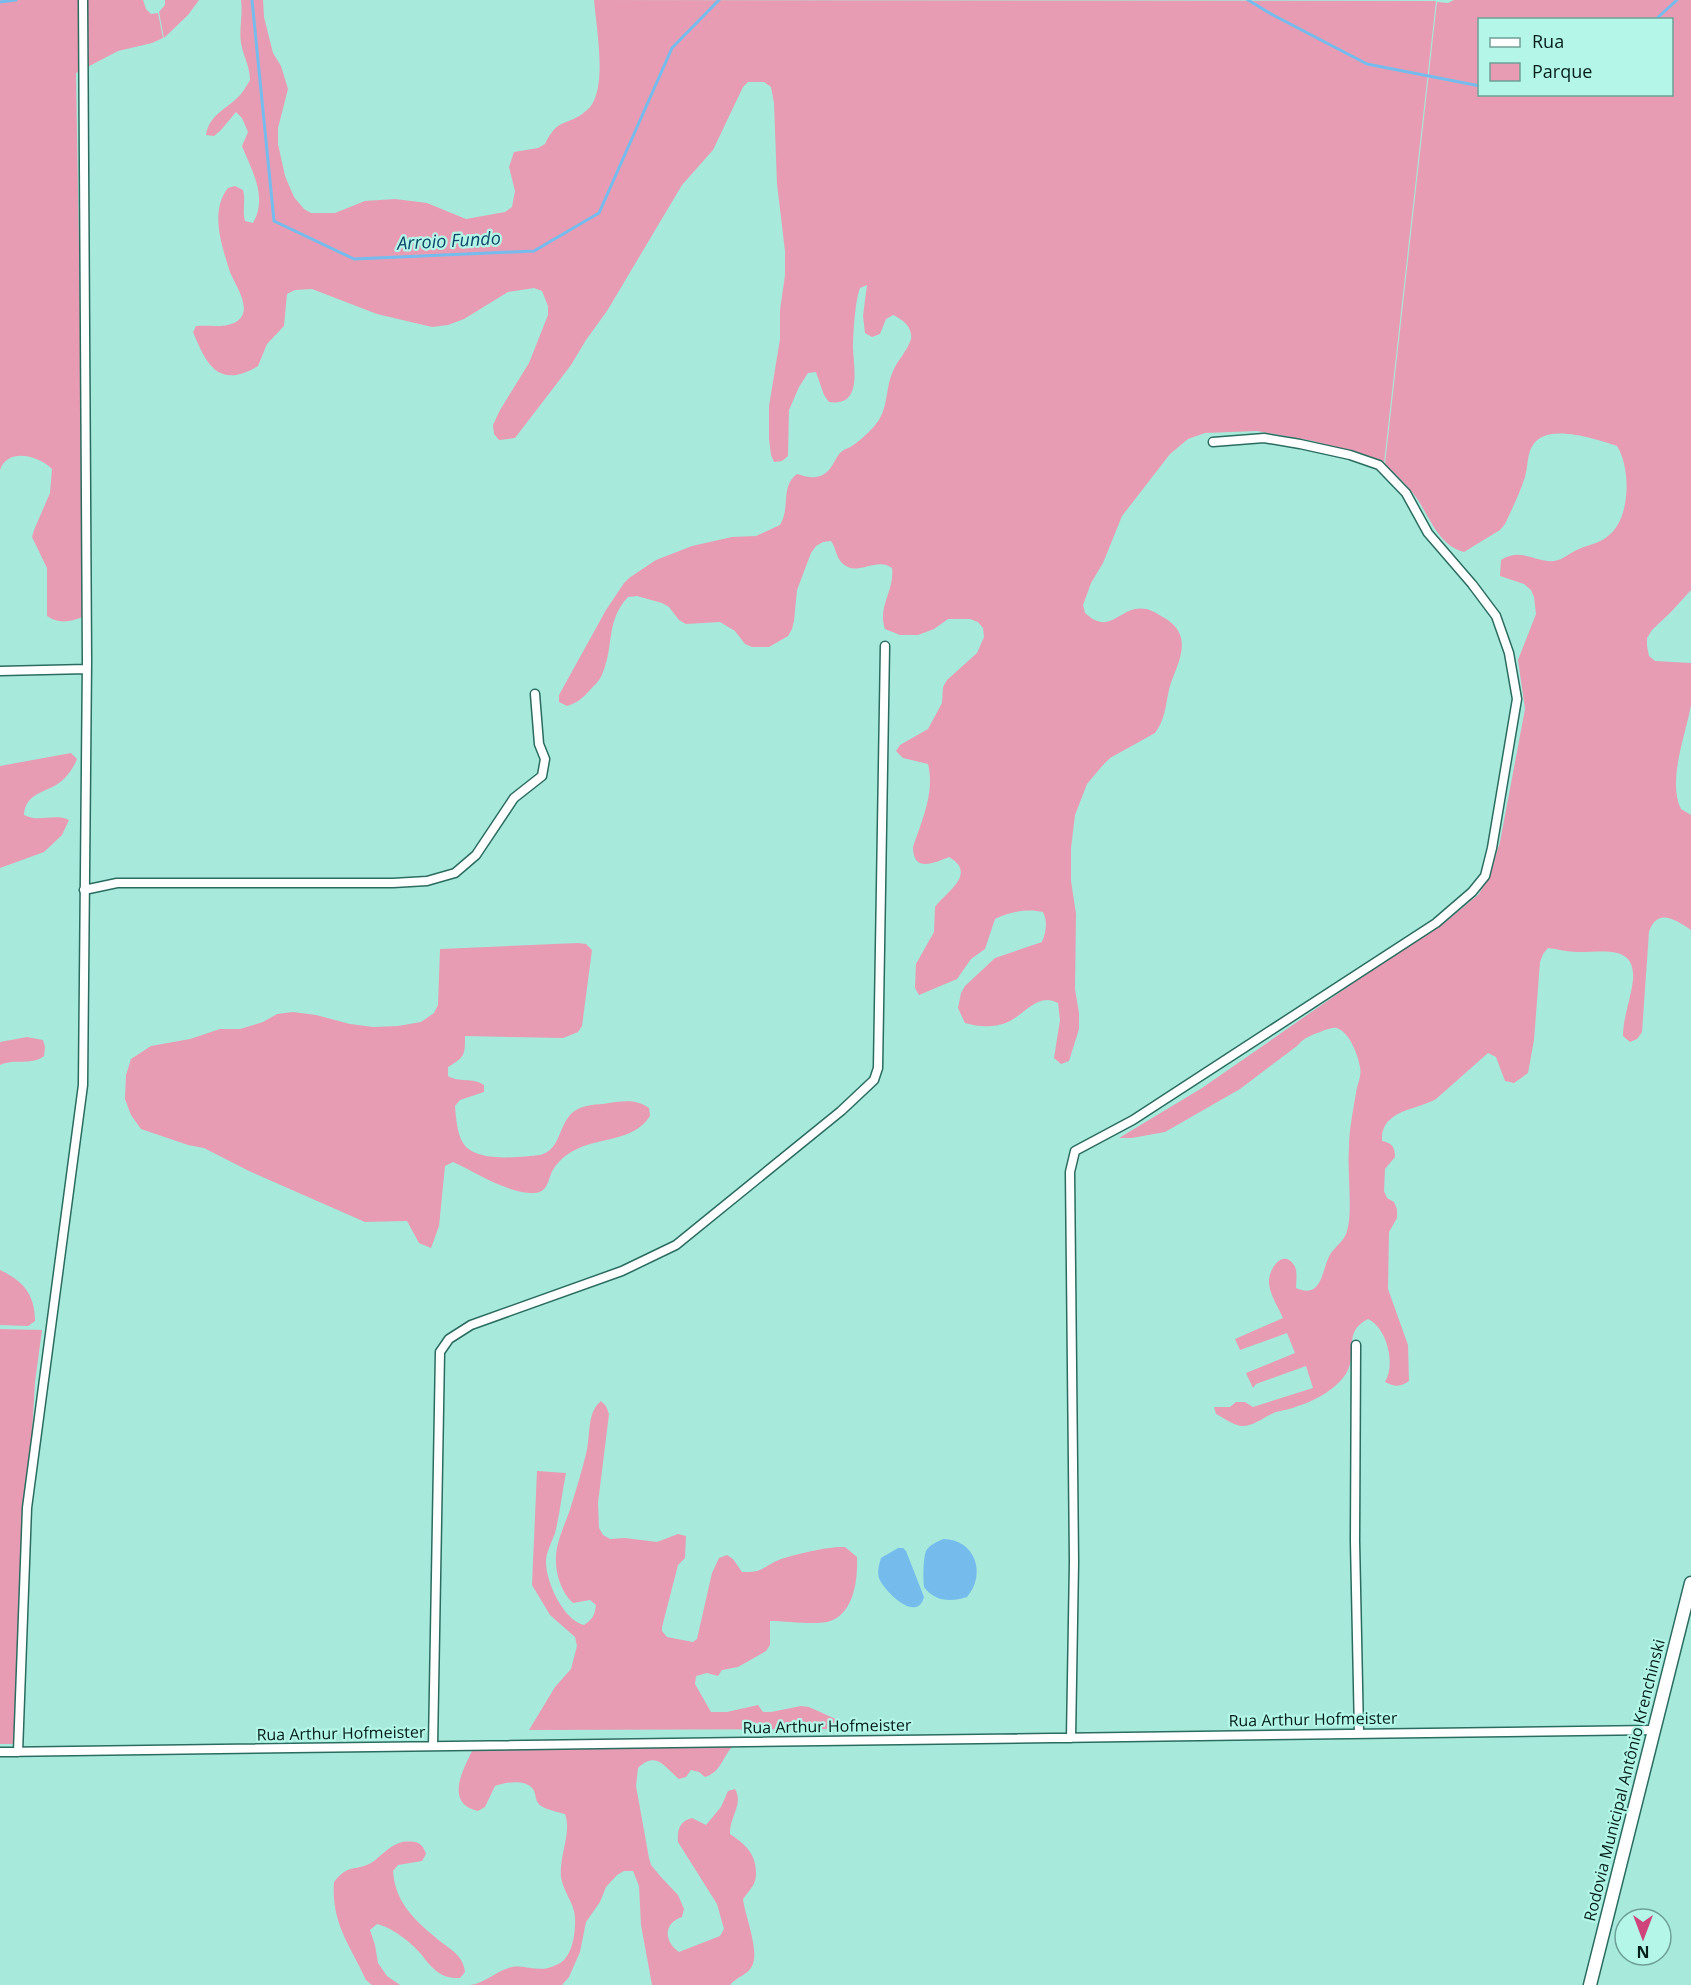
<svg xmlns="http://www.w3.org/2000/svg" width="1691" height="1985" font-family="'Open Sans',sans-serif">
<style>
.green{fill:#e89cb3;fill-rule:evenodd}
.water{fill:#75bced}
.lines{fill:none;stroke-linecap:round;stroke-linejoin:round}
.stream{stroke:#75bced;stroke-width:3}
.minor-casing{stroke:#2a6c60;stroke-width:11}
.secondary-casing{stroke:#2a6c60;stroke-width:15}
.minor{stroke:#fff;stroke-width:8}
.secondary{stroke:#fff;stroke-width:12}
.labels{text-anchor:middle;stroke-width:4.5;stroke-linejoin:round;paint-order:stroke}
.street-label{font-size:16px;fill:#041e1a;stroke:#b4f7e8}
.water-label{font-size:18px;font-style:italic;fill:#0e4667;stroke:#b4f7e8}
</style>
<rect width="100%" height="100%" fill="#a7e9db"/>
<path class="green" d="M0,0H143L146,9L151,14L158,13L163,38L152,43L118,51L76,73L82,422L83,617C69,622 59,624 47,616V568L32,537L34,530L50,493L52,469C39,456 8,447 0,470Z
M165,0H199L188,15L164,38L159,12L165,5Z
M241,0H263L264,17L273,53L281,66L288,89L278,128V144L285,176L294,197L304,209L311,213H335L365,201L395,199L427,203L466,219L505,212L512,207L515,191L509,167L514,152L538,148L545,144C559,115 567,128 587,110C609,92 596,26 594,0L1436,1L1384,463L1371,457L1313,441L1257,431L1205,433L1188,439L1170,454L1122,516L1103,563L1091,583L1083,605L1085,613C1091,618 1097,623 1106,622C1116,620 1125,611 1135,609C1146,607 1153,611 1161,616C1192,632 1182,655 1172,680C1165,698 1168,716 1155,733L1110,758L1103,765L1087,784L1075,815L1071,848V881L1076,914L1075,989L1079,1013V1029L1069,1061L1061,1064L1054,1058L1060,1020L1058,1003C1038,992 1025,1014 1008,1022C994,1028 979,1027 965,1023L958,1008L961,993L965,986L995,958L1042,942C1046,932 1048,922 1043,912C1028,908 1009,912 995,919L985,949L971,959L957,979L919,995L915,988L916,964L934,932L935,907C946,892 978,874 949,857C934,863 913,873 913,847C922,820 935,793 928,764L903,758L896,751L900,745L928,729L942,703L943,687L947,680L977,653L984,637L983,628L978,622L970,619H948L934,629L918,635H900L885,629C877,607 895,590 892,568C876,556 857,578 842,563C836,557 836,548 831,541L823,542L816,546L811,553L797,590L794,621L792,629L788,636L769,647H752L745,644L735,631L720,622L686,624L679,620L669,607L662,603L637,596L628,597C606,620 614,645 603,672C601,679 595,685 590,690C583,698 577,703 567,706L559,702V695L606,610L624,583L629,578L656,560L692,546L732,537L756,536L780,525C791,506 780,487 797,474C804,476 812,479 820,476C832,472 833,461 840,453C844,449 849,448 852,446C862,439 876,427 881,416C888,402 886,386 893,371C897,361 908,350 911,339C913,327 902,319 893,315L886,319L880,334L872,337L865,333L863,316L867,285L860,288C855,301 853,335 853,349C854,370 862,407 829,402L824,395L816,372L808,373L799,387L789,410L788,456L782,461L774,462L771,455L769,439V406L780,339V310L785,275V251L777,184L774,103L771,87L764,82H748L743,87L713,150L682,185L607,311L586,340L571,365L515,438L499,440L494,434L493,425L500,410L529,363L548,315V306L542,291L534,288L508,292L464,319L448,325L432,327L377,314L312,289L295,290L287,294L284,326L267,344L258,366C219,389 207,366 193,332L196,326C208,325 223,328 234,323C257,312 233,283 229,269C221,243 210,211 228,188L235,186L243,190C246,201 242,210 245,221L253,223C268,197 252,171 242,146L248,132L242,118L236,112L221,130L214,136L206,135C209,116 223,111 236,99C242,94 246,87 250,80C250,66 243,56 241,43C239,29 243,14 241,0Z
M1454,0H1691V590L1671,612L1652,630L1647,638V646L1649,656L1655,661L1691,663C1691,677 1691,691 1691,705C1686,734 1667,781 1681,809L1691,815V930C1676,920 1657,907 1649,932L1642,1032L1637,1039L1630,1042L1623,1036C1623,1017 1631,999 1633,980C1636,943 1601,953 1577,952C1567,952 1558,949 1548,948L1543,954L1540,962L1534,1040L1528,1073L1514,1083L1505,1081L1496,1057L1488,1053L1436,1099C1417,1110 1380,1110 1382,1141C1392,1143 1395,1147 1395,1157L1385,1169L1384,1191L1387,1198L1394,1202L1397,1209V1218L1389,1232L1388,1289L1408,1345L1409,1381C1401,1387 1395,1387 1385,1382C1396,1364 1387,1328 1368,1319C1342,1332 1358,1352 1347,1372C1338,1388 1315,1401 1298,1406C1291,1409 1283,1410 1276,1412C1265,1416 1253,1427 1241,1426C1233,1425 1224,1418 1216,1414L1214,1407H1230L1236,1402H1245L1253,1407L1313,1388L1306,1366L1256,1384L1253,1388L1246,1373L1295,1353L1287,1333L1240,1350L1235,1339L1283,1318C1278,1307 1270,1295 1269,1283C1268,1269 1283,1248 1294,1265C1298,1271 1296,1281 1296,1288C1324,1300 1321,1268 1331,1253C1336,1246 1345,1240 1347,1231C1353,1212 1347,1170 1349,1148C1349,1130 1353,1111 1356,1093C1357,1084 1362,1077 1360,1067C1358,1055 1350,1033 1337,1028C1332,1027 1325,1030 1320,1032C1311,1035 1304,1038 1297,1046L1240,1089L1165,1132L1132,1138H1119L1202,1088L1382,963L1444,923L1479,894L1489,875L1500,842L1525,709L1518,660L1536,614L1534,597L1531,590L1524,584L1500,576L1501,560C1521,547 1537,563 1554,561C1563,560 1571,552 1579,549C1588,545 1600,543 1608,536C1631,519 1631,468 1617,446C1597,440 1548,422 1533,445C1527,453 1528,467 1525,477C1520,493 1512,509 1505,524L1500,530L1464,552C1436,545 1429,512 1412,492C1404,482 1394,473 1385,464L1437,2L1448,3ZM1480,20H1672V94H1480Z
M71,753L77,759C73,769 66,779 56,785C42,793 25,795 24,815C38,823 54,813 69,820L62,835L44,852L0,868V766Z
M578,943L586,944L592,950L582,1026L578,1032L563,1038L465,1036C465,1055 465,1057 448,1067V1076C459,1083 472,1077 484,1085V1092L460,1100L455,1106C456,1118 457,1133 463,1143C475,1163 521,1157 540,1155C561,1150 558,1125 573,1112C583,1104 597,1105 609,1103C624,1101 636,1099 649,1108L650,1116C632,1143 600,1136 573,1151C564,1156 555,1164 551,1174C547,1185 546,1194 530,1193C506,1192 475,1172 453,1162L445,1166L439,1226L431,1248L419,1243L407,1221L365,1222L249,1171L204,1148L188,1145L141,1129L131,1115L125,1099L126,1075L131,1059L151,1046L190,1039L220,1029H240L263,1022L277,1014L293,1012L316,1015L350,1024L373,1027L398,1026L421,1022L434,1013L438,1005L440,949Z
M27,1037L43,1040L45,1047L44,1056C31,1066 15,1058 0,1065V1042Z
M0,1270C23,1281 35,1294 35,1321L28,1326L0,1325Z
M0,1329L42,1330L35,1382L14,1744H0Z
M601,1401L606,1406L609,1414L598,1503L599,1528L603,1535L610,1539L625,1538L657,1542L678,1534L686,1536L685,1558L678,1565L662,1627V1631L667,1637L693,1642L697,1639L712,1573L719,1558L727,1555L733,1559L742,1572C764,1573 763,1566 781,1559C796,1554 830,1546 845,1547L857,1557C858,1579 854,1616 827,1622C811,1625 787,1621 770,1621V1645L766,1651L738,1667L722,1670L718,1676L707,1673L696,1676L695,1684L711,1712H727L758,1705L763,1712H771L801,1706L809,1707L838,1720L846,1729L529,1730L555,1687L571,1669L577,1646L575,1637L550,1615L532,1585L537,1471L566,1473C562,1493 560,1513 555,1533C552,1542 547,1550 546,1560C545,1580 563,1620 584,1625C592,1620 595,1615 596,1605L590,1600L573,1603C561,1592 555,1573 556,1556C557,1538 567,1521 572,1503C577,1487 582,1470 586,1454C591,1437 586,1413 601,1401Z
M731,1745L732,1747C722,1758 721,1772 705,1777L699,1772L691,1770L686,1777L679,1779C665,1768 657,1750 638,1768L636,1786L649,1858L651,1865L661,1877L678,1895L684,1909L682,1917C663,1923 664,1942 679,1952L720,1936L724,1929L717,1904L678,1842C677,1829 680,1821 692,1818L706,1825L721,1807L728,1791L735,1789C744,1804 729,1818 730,1834C746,1845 756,1854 756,1873C756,1878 755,1883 752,1887C749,1891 746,1895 743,1899C745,1916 760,1951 752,1966C748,1975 736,1977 730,1985H652L641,1925L639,1886L633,1871H624L617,1875L606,1887L600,1902L586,1922L580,1952L569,1977L562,1985H470C486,1983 497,1970 512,1967C523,1965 536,1971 548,1968C554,1966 560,1964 564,1960C574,1950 577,1924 574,1911C571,1899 563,1890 561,1877C559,1855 572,1833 565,1814C558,1812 548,1810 541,1806C534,1801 537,1795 533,1789C526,1779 505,1782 495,1786L485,1807L478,1811C444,1803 463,1770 473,1749Z
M402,1842C415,1841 422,1841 426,1854L422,1861L398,1865L393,1871C395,1901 413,1919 435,1937C447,1948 463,1953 465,1972L460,1978C440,1979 432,1968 421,1954C411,1942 391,1927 377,1924L370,1930L375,1945L378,1963L387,1976L400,1985H372L366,1980C350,1945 331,1923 334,1882C349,1863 354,1872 371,1863C382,1856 388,1846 402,1842Z"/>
<path class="water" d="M943,1539C975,1539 987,1574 967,1597C951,1602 935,1602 924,1587C923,1579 923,1559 926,1551C929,1545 937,1542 943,1539Z
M898,1548H903L906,1551L924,1597C917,1624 884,1591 879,1578C877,1571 879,1565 881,1558Z"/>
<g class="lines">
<path class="stream" d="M252,0L274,221L354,259L534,251L599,213L672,48L719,0
M1248,0L1273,15L1367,64L1480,86
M0,2L16,0
M1655,20L1677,0"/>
<g class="minor-casing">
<path id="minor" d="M0,671L87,669
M84,890L117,883H393L427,881L455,873L476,855L514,798L542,776L545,759L539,744L535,694
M1356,1345L1355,1541L1359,1734
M1071,1738L1074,1562L1070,1172L1075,1151L1133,1120L1436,923L1472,892L1485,876L1492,848L1517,699L1509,653L1496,616L1472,584L1428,533L1406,493L1379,465L1350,455L1300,444L1264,438L1213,442
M433,1746L440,1352L449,1339L471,1325L622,1271L676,1245L841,1111L874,1080L878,1068L885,646
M0,1752L1654,1730
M18,1752L27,1508L83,1085L87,661L83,0"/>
</g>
<g class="secondary-casing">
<path id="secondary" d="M1590,1985L1691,1583"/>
</g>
<use href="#minor" class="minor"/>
<use href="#secondary" class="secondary"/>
</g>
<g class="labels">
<g class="street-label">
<text transform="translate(1313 1719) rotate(-1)" y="6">Rua Arthur Hofmeister</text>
<text transform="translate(827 1726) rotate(-1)" y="6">Rua Arthur Hofmeister</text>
<text transform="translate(341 1733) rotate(-1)" y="6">Rua Arthur Hofmeister</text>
<text transform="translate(1624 1780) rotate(-76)" y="6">Rodovia Municipal Antônio Krenchinski</text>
</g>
<g class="water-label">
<text transform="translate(449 241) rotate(-3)" y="6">Arroio Fundo</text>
</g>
</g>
<rect x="1478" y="18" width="195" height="78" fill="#b4f7e8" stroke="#6ea096" stroke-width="1.5"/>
<rect x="1490" y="38" width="30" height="9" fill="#ffffff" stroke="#6ea096" stroke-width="1.5"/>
<text x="1532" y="48" font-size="18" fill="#041e1a">Rua</text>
<rect x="1490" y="63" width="30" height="18" fill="#e89cb3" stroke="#6ea096" stroke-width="1.5"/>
<text x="1532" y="78" font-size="18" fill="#041e1a">Parque</text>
<g transform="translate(1643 1937) rotate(180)"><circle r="28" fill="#b4f7e8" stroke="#6ea096" stroke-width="1.5"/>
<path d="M0-4.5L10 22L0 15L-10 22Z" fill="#cf447b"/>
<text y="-9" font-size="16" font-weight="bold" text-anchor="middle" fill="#041e1a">N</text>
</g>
</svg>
